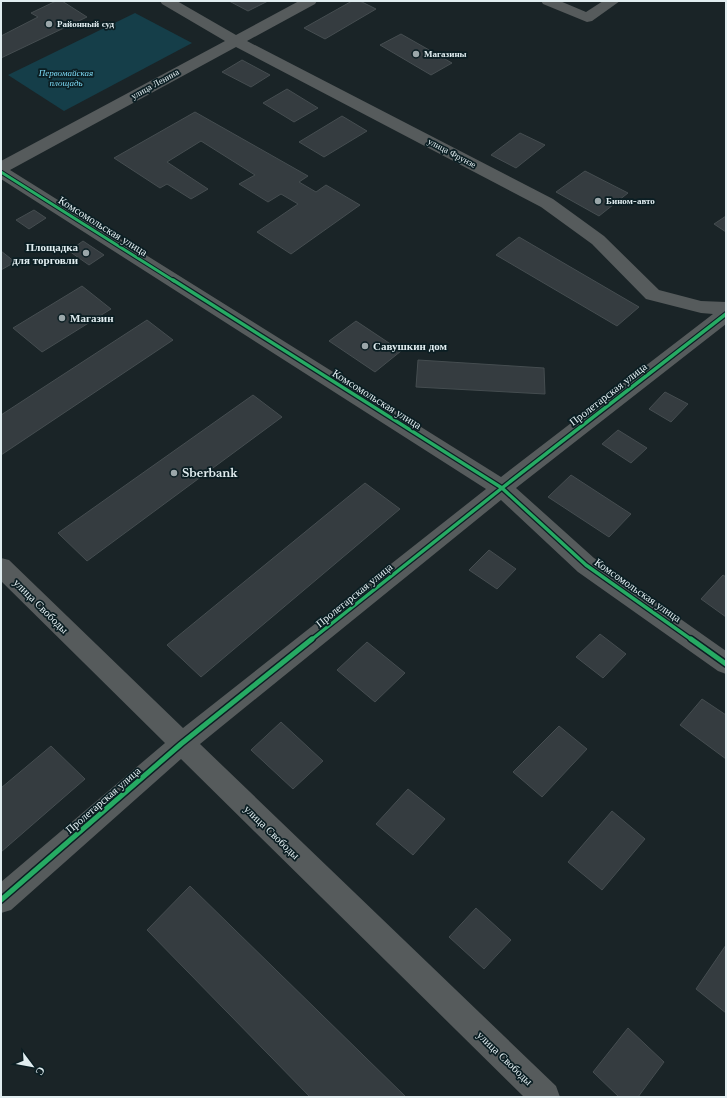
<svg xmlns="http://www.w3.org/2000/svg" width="727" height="1098" font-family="'Libre Baskerville',serif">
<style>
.green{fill:#153e49}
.building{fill:#353c40;stroke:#454d50}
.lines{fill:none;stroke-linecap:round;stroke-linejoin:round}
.minor{fill:#565b5c;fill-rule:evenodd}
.cycleway-far2-casing{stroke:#0b1e23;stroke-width:5}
.cycleway-far1-casing{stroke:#0b1e23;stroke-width:6}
.cycleway-casing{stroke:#0b1e23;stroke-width:8}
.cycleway-far2{stroke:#26ab63;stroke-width:3}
.cycleway-far1{stroke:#26ab63;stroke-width:3.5}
.cycleway{stroke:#26ab63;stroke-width:5}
.poi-dot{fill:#9ba7aa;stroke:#0b1e23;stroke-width:1.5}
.labels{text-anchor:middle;stroke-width:3.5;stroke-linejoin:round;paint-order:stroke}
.far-poi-label{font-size:9px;font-weight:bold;fill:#e1edf0;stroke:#0b1e23;text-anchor:start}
.far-park-label{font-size:9px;font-style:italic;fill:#7edcf7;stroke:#0b1e23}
.far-street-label{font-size:9px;fill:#e1edf0;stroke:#0b1e23}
.street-label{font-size:11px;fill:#e1edf0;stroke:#0b1e23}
.poi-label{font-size:11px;font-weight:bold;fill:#e1edf0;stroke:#0b1e23;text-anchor:start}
</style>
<rect width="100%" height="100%" fill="#1a2427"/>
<path class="green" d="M135,13L192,43L64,111L8,75Z"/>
<path class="building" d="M56,1H62L87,17L1,58V36L38,17L31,13Z
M229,1H268L248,11Z
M352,1H360L376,9L325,39L304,28Z
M401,34L452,63L431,75L380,45Z
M242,60L270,75L251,87L222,72Z
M287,89L318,108L294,122L263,103Z
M195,112L308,176L299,182L316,192L326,185L360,205L291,254L257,232L298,204L281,194L268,202L239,184L255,175L201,141L167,162L208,189L191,199L167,184L160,188L114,158Z
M342,116L367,131L324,157L299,142Z
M520,133L545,145L516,168L491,155Z
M585,171L628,193L599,216L556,192Z
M34,210L46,218L29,229L16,220Z
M726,216V232L714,224Z
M519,237L639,307L617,326L496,255Z
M83,241L104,255L89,265L69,251Z
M1,251L15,262L1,270Z
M82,286L111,309L42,352L13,328Z
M147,320L173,340L1,455V415Z
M356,321L401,351L375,372L329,341Z
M418,360L544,368L545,394L416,387Z
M665,392L688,404L671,422L649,409Z
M253,395L282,417L87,561L58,533Z
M618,430L647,448L631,463L602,444Z
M571,475L631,514L609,537L548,497Z
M365,483L400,509L201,677L167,645Z
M489,550L516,569L497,589L469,570Z
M723,575L726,577V617L701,599Z
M600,634L626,654L603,678L576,657Z
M367,642L405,673L375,702L337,670Z
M702,699L726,715V759L680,725Z
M281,722L323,761L293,789L251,750Z
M559,726L587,749L542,797L513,772Z
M51,746L85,779L1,852V788Z
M408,789L445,819L413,855L376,824Z
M612,811L645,839L602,890L568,862Z
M190,886L406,1097H310L147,930Z
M476,908L511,940L484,969L449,937Z
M726,945V1013L696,989Z
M628,1028L664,1062L638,1097H619L593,1072Z"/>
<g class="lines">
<path class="minor" d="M160,1H177L236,35L299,1H317L315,4L247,41L553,199L604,236L659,290L701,301L726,302V324L516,488L594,558L726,651V674L718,671L578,572L501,500L200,744L556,1086L560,1097H524L181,759L11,910L1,913V882L165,743L1,581V558L9,560L183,728L486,489L1,179V161L225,41L162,4ZM236,47L541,207L592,244L646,299L701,313L713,314L501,477L10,170Z
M541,1H560L586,12L603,1H620L592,21L587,22L543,4Z"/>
<g class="cycleway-far2-casing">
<path id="cycleway-far2" d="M1,172L174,281"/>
</g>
<g class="cycleway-far1-casing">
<path id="cycleway-far1" d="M173,280L502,488L586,565L692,640
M311,640L502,488L726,314"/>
</g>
<g class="cycleway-casing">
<path id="cycleway" d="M691,639L726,664
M1,900L181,744L312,639"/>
</g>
<use href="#cycleway-far2" class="cycleway-far2"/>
<use href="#cycleway-far1" class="cycleway-far1"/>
<use href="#cycleway" class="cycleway"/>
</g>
<g class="poi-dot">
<circle cx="49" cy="24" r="4"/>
<circle cx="416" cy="54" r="4"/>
<circle cx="598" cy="201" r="4"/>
<circle cx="86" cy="253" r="4"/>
<circle cx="62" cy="318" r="4"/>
<circle cx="365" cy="346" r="4"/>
<circle cx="174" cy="473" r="4"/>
</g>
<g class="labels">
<g class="far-poi-label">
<text x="57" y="27">Районный суд</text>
<text x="424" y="57">Магазины</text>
<text x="606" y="204">Бином-авто</text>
</g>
<g class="far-park-label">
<text x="66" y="76">Первомайская<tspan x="66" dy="10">площадь</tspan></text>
</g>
<g class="far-street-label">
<text transform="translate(155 84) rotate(-29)" y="3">улица Ленина</text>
<text transform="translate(452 153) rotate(28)" y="3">улица Фрунзе</text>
</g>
<g class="street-label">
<text transform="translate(103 226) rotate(32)" y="4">Комсомольская улица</text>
<text transform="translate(608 394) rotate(-38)" y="4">Пролетарская улица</text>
<text transform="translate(377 399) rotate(32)" y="4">Комсомольская улица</text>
<text transform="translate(638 590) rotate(35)" y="4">Комсомольская улица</text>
<text transform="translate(354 595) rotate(-39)" y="4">Пролетарская улица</text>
<text transform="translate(41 606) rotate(45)" y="4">улица Свободы</text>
<text transform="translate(103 800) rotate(-41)" y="4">Пролетарская улица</text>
<text transform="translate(272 832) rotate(44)" y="4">улица Свободы</text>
<text transform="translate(505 1058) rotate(44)" y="4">улица Свободы</text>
</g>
<g class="poi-label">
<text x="78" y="251" text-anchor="end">Площадка<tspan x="78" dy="13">для торговли</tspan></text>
<text x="70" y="322">Магазин</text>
<text x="373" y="350">Савушкин дом</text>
<text x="182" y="477">Sberbank</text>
</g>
</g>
<rect width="727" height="1098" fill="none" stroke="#e1edf0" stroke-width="4"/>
<g transform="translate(32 1066) rotate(122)" stroke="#0b1e23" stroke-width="3" paint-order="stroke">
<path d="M0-3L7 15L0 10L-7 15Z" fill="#e1edf0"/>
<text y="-6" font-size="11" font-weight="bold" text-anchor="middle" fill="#e1edf0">С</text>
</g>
</svg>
